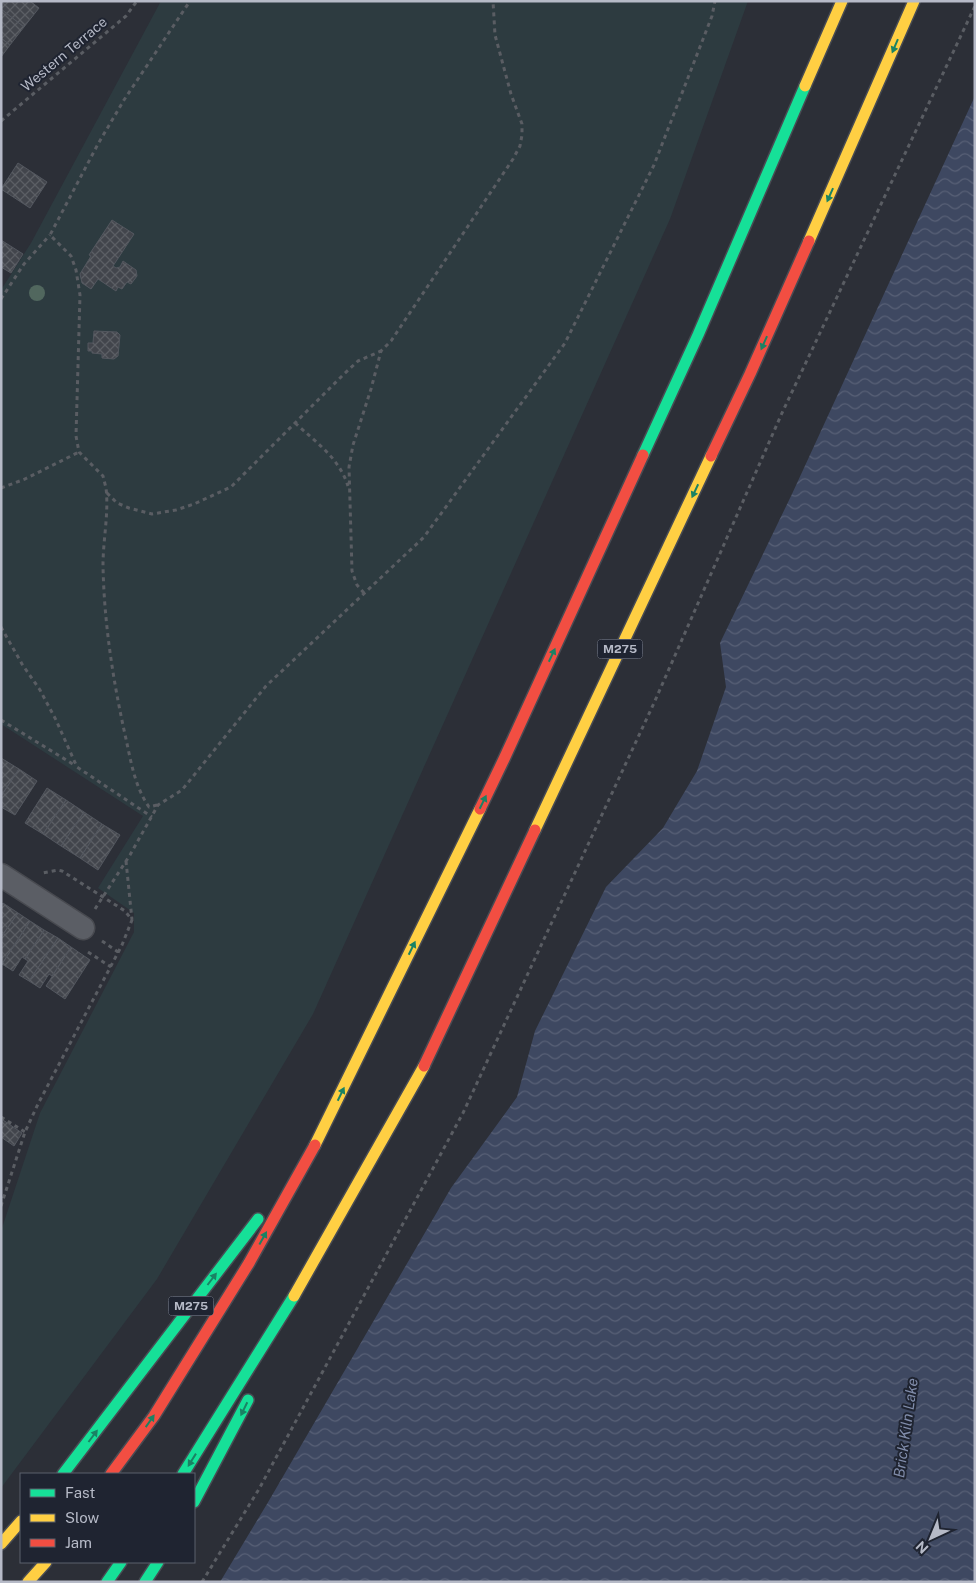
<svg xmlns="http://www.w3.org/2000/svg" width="976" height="1583" font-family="'Public Sans',sans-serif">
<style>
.park{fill:#2d3b40}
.water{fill:url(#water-waves)}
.building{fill:url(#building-cross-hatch);stroke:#53575f}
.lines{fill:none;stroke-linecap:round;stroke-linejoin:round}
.street-casing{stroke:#484a50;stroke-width:25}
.fast-casing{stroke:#484b53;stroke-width:14}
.slow-casing{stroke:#484b53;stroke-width:14}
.jam-casing{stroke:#484b53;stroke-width:14}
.path{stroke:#5a5d63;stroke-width:3;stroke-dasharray:4 4;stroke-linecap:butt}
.street{stroke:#5b5e65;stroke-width:22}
.fast{stroke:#16e098;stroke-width:11}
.slow{stroke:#ffcf43;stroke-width:11}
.jam{stroke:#f24e42;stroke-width:11}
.tree{fill:#51675e}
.oneway{fill:#1a8264}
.labels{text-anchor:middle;stroke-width:4;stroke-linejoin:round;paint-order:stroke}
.shield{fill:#1f2431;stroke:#898d9a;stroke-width:1}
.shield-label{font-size:12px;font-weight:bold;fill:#b6bac7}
.street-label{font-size:14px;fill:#b6bac7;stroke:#1f2431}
.water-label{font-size:15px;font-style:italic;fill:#818dab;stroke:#1f2431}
</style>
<defs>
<pattern id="water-waves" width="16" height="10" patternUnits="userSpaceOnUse" patternTransform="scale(1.25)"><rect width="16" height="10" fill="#3e4861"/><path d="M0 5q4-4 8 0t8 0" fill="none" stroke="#586076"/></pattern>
<pattern id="building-cross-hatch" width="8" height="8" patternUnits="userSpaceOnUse" patternTransform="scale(1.25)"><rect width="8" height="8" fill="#42454c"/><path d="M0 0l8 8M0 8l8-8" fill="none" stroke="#5b5e64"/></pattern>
</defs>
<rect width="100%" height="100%" fill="#2c2f37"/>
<path class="park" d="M161,1H748L670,219L313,1014L157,1279L1,1488V1231L40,1113L134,932V913L98,888L143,816L1,724V290L31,243Z"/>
<path class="water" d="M975,96V1582H220L267,1504L451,1188L517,1097L535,1031L606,887L663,828L697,771L726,687L720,643L792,494Z"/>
<path class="building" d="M1,1H30L39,8L24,27L1,9Z
M1,9L24,27L10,45L1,38Z
M1,38L10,45L1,57Z
M18,163L47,182L30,208L1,189Z
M112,220L134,234L113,266L116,268L120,267L123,261L136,270L137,276L131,284L127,282L122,289L118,287L116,291L98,279L91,289L82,283L80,274L91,256L89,255Z
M1,240L23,254L11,273L1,267Z
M94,331L117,332L120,335L118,356L114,359L102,358V354L92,353V351H88V343H93Z
M1,758L19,769L1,796Z
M19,769L37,781L15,815L1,807V796Z
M47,788L66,800L43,834L25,823Z
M66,800L84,812L61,846L43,834Z
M84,812L102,824L80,858L61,846Z
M102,824L120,835L98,870L80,858Z
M3,903L18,913L1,937V906Z
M18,913L30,921L2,964L1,937Z
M30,921L44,930L25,959L22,957L13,971L2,964Z
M44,930L58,938L29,981L19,975L28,961L25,959Z
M58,938L71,947L52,976L49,974L40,988L29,981Z
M71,947L90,960L65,999L46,986Z
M3,1120L22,1133L14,1146L1,1137V1123Z"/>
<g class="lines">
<g class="street-casing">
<path id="street" d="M1,875L83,928"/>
</g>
<g class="fast-casing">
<path id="fast" d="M643,455L698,335L805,86
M63,1474L258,1219
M183,1474L294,1296
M194,1502L248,1400
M107,1582L121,1562
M145,1582L158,1562"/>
</g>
<g class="slow-casing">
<path id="slow" d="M805,86L842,1
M809,241L914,1
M535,830L711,456
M315,1145L480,809
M294,1296L424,1066
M1,1544L21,1521
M28,1582L46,1562"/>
</g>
<g class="jam-casing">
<path id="jam" d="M711,456L750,374L809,241
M480,809L504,759L643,455
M424,1066L535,830
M111,1474L154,1416L249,1263L315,1145"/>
</g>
<path class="path" d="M1,121L126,16L137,1
M1,299L24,264L50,235
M295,423C317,443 339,458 348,486
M1,488L25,479L79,452
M107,493L117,503L129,508L152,514L176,510L194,504L231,487L343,375L358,361L381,351
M364,593L357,585L352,571L349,467L353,445L371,389L381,351L391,341L513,159L520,146L522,135V124L511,94L495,35L493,1
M1,627L22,664L40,690L56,720L77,767L152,817
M1,720L76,766
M157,805L149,807C135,787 131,762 126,739C113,681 104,623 103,565C103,540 109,513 106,488L103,476L79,452L76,436L80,295L76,270L71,256L50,235L98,144L124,100L190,1
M126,861L132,920
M95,909L130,855L158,805L182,790L266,686L424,537L565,343L654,165L712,16L715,1
M102,941L118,952
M88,952L111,967
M1,1117L25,1132
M1,1206L25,1132L38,1104L122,945L132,920L125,911L62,871L58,870L42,873
M202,1582L259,1489L463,1113L654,703L782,413L975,6"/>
<use href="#street" class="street"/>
<use href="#fast" class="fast"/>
<use href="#slow" class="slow"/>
<use href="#jam" class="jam"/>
</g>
<circle class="tree" cx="37" cy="293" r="8"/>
<defs><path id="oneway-solid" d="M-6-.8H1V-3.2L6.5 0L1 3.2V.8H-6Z" transform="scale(1.25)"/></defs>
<g class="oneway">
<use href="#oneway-solid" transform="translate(895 46) rotate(113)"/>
<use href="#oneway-solid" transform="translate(830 195) rotate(114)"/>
<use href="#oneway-solid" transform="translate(764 343) rotate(114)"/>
<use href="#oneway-solid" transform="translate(695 491) rotate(115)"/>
<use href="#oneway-solid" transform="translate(552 655) rotate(-65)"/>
<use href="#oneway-solid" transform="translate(483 802) rotate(-64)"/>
<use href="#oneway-solid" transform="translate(412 948) rotate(-64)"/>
<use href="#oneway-solid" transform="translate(341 1094) rotate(-64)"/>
<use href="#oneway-solid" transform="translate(263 1238) rotate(-61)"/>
<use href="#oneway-solid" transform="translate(212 1279) rotate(-53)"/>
<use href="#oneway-solid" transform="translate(244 1409) rotate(116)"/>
<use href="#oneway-solid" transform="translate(150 1421) rotate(-55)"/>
<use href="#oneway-solid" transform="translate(93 1436) rotate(-53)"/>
<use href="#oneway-solid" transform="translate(192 1460) rotate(122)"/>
</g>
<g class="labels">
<g class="shield">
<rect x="597.5" y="639.5" width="45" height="19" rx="4"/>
<rect x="168.5" y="1296.5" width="45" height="19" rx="4"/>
</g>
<g class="shield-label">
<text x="620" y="653">M275</text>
<text x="191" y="1310">M275</text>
</g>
<g class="street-label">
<text transform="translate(64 54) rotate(-40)" y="5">Western Terrace</text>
</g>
<g class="water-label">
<text transform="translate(906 1428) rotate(-82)" y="5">Brick Kiln Lake</text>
</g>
</g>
<rect width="976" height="1583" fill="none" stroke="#b6bac7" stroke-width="5"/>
<rect x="20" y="1473" width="175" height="90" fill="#1f2431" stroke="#5b606d"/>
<rect x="30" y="1489" width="25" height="8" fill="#16e098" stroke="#5b606d"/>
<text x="65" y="1498" font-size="15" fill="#b6bac7">Fast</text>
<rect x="30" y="1514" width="25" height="8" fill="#ffcf43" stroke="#5b606d"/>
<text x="65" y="1523" font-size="15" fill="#b6bac7">Slow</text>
<rect x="30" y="1539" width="25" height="8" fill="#f24e42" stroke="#5b606d"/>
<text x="65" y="1548" font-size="15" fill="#b6bac7">Jam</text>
<g transform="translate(931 1538) rotate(224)" stroke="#1f2431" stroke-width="4" paint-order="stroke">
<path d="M0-4L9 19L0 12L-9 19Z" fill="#b6bac7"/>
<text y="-8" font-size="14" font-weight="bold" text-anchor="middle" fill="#b6bac7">N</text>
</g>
</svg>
